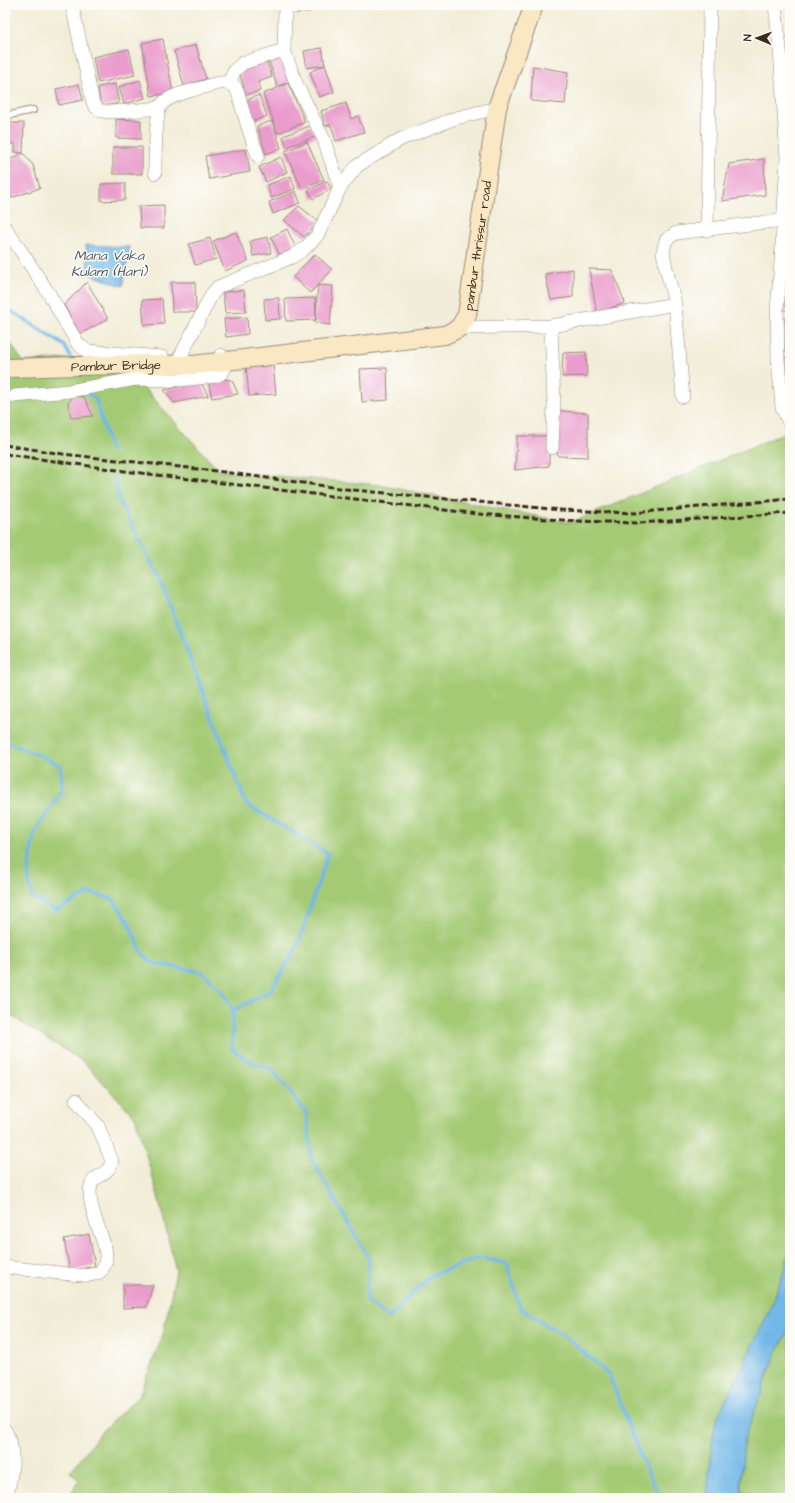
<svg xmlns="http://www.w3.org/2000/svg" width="795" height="1503" font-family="'Architects Daughter',sans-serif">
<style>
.green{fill:#a4ca74;stroke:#707a49}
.water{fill:#71b7e8;stroke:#567083}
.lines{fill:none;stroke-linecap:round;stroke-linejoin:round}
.stream{stroke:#71b7e8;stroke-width:3.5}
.building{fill:#ea9dcd}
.lane-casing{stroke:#968c7b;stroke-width:8}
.street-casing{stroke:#968c7b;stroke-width:14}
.secondary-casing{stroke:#968c7b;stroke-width:20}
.lane{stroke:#fff;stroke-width:6}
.street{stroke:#fff;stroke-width:13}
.secondary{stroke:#fae7c3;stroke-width:18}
.rail{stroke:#3b2a1e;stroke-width:3;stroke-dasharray:6 3;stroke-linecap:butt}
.labels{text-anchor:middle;stroke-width:3;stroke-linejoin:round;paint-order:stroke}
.street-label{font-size:13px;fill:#3b2a1e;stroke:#fdfcf7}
.water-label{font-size:14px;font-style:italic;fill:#4e5b65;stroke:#fdfcf7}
</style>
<rect width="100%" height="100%" fill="#fdfcf7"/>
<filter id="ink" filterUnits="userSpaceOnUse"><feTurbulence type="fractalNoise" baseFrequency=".025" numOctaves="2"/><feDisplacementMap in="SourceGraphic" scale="8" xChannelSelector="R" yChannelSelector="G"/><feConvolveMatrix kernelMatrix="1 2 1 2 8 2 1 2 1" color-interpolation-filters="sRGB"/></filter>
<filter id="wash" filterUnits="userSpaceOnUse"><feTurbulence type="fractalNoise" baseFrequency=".012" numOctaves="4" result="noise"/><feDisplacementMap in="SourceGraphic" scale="16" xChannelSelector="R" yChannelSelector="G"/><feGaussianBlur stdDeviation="0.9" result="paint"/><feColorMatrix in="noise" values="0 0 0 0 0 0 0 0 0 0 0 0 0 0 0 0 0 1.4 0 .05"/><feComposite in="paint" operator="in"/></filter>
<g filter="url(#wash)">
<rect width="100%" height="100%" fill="#f2edd8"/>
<path class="green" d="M5,335L23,362L115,356L219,471L379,485L570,523L790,431V1498H68L79,1480L70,1472L102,1431L139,1396L163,1335L176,1271L158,1196L135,1117L84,1062L25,1025L5,1011Z"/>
<path class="water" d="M86,245L130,247L123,286L88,274Z
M790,1244V1328L775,1356L744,1440L741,1483L742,1498H707L710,1457L716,1420L771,1307L786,1266Z"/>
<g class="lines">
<path class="stream" d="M5,307L64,345L70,356
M84,392L95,398L111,451
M115,478L119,501L159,577L246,804L328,854L297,947L271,990L233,1011
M5,741L43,757L61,766L62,790L34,834L28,876L32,897L56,911L89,893L113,899L128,921L142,953L153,963L202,972L223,991L233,1011L232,1049L256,1065L271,1068L306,1112L312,1160L369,1259L367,1301L389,1318L430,1276L479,1258L507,1263L520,1308L570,1340L609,1375L643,1462L660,1498"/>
</g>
<g id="blocks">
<path class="building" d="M163,39L173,93L151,96L142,43Z
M196,45L206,79L184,86L174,51Z
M322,48L325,65L307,68L304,51Z
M129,49L135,75L98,83L93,57Z
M284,57L291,82L277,86L269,61Z
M266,58L272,77L258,82L260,91L246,95L238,68Z
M325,65L334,92L319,97L310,72Z
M533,66L568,72L565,104L531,101Z
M140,80L145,98L124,104L119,87Z
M288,83L305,122L278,133L263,94Z
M79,84L83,100L59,105L56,89Z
M115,84L119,103L101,107L98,87Z
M259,95L267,116L251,122L244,101Z
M346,103L351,119L358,116L364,132L336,141L331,125L325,126L321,111Z
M116,119L141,120V139L116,138Z
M272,121L281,148L266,154L257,126Z
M9,123H24L23,153L33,165L40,188L11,198L5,185V162L23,153L15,152V144L6,143Z
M310,126L317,136L287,147L283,136Z
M307,142L324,180L302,189L285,151Z
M113,147H142V174H113Z
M246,149L250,172L209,179L205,156Z
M281,157L287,172L266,182L259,167Z
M764,159L765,195L722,201L729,164Z
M291,176L295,189L271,198L267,185Z
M327,181L331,189L313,199L308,190Z
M125,183V200L101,201V184Z
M296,191L300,203L273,214L269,202Z
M164,205V228H140L139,206Z
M299,206L319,222L304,237L284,220Z
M287,229L296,248L280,256L271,237Z
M236,232L248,261L225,271L213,241Z
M268,237L271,253L253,256L250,241Z
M210,238L216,259L195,265L189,244Z
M315,254L332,270L310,293L293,277Z
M573,269V297L551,300L545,274Z
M589,269L612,270L625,303L597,313Z
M87,282L108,319L80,334L64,305Z
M171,282H195L196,312H172Z
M318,285L333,286L330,325L315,323Z
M784,285H790V311L783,310Z
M244,290L246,312L225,313L223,292Z
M279,298L280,319L265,320L264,299Z
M315,298L316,320L286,321L285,299Z
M162,299L164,324L144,325L142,300Z
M247,317L248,334L226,337L224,319Z
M781,320H790V352H786Z
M586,352L587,376L562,377L563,353Z
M790,356V389H785L783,357Z
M273,364L276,394L249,396L246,366Z
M387,368L388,400L362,402L360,369Z
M222,379L232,380L238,394L212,398L208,380Z
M200,380L208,396L174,403L164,390L194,384Z
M73,396L84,397L93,416L71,418L68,403Z
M549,410L588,413V457L558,456Z
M517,436H549V466L515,470Z
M89,1234L95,1266L70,1271L64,1239Z
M123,1285H153L146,1307L123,1308Z"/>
</g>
</g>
<g filter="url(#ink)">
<use href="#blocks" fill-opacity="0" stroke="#968c7b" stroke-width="1"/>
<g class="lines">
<g class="lane-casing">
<path id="lane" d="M5,116L33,110"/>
</g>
<g class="street-casing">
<path id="street" d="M72,5L93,103C96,107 97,110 102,111C116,114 144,109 159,108
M309,5L285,8L284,50L296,83L324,140L340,188
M775,5L780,49L787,159L781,262L777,310L778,359L782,407L790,425
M228,84L235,70L243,63L284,50
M155,173C155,161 155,111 162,104C170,95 193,90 205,87C213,84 227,80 234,86C238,89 239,96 240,100C245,119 251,137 258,156
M5,227L48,292L78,344L87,351L162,357
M707,230L710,5
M551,326L675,304
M459,328L551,326L554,404L552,448
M180,357L212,294L218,287L292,257L304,249L317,236L340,188L357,166L401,139L456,118L497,108
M15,396L69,391L136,379L179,380L216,376C224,373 225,368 227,361L221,355
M683,397L675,304L666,268L663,252L666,240L676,233L784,220
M5,1267C23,1269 42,1271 60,1273C70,1274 80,1276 90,1275C95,1274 101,1273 103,1268C111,1255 101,1237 97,1224C93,1212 88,1197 91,1185C94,1174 109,1176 112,1161L98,1126L76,1100
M5,1430C17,1453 12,1474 6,1498"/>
</g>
<g class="secondary-casing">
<g id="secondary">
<path id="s1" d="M5,369L10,368L149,364L193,365L445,335L459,328L467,315L497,108L534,5"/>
</g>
</g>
<use href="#lane" class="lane"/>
<use href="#street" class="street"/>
<use href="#secondary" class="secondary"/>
<path class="rail" d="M5,445L63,454L216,471L354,490L561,510L633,513L790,499
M5,454L132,472L478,514L576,521L639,523L790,513"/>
</g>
</g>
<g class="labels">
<g class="street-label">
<text dy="5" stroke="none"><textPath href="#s1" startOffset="543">pambur thrissur road</textPath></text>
<text dy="5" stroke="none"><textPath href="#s1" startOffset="111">Pambur Bridge</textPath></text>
</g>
<g class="water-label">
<text x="109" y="260">Mana Vaka<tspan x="109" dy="16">Kulam (Hari)</tspan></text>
</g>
</g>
<rect width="795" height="1503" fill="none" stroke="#fdfcf7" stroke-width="20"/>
<g transform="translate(757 38) rotate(272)" stroke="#fdfcf7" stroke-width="3" paint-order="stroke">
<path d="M0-3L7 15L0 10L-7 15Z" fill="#3b2a1e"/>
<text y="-6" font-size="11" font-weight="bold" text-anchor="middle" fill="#3b2a1e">N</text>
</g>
</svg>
